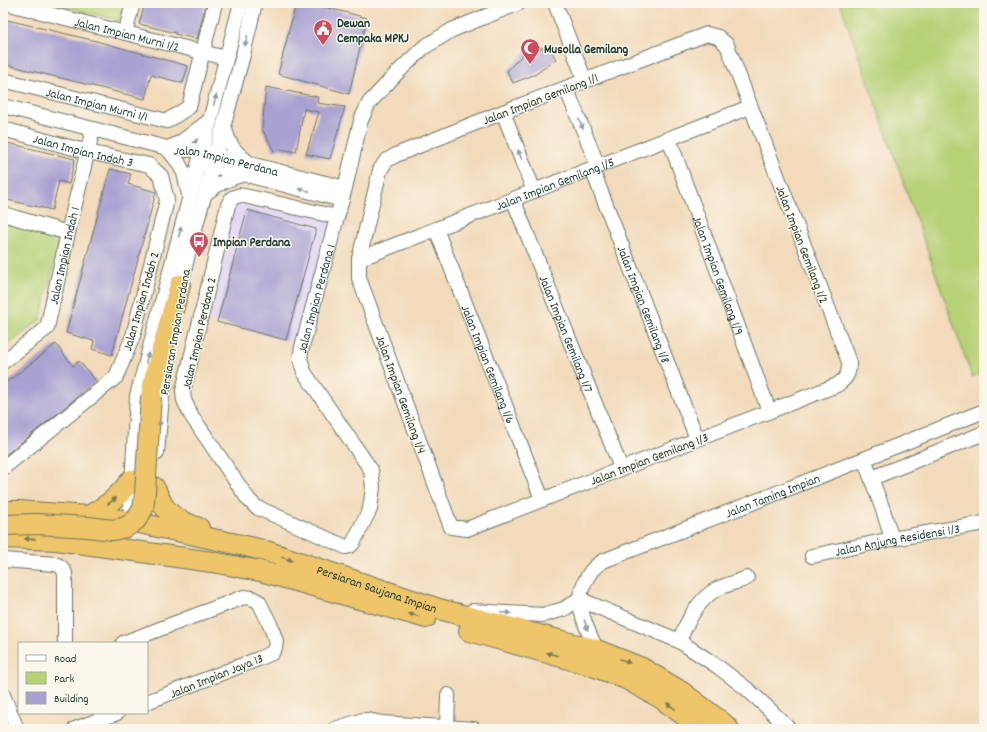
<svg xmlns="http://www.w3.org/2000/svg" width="987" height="732" font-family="Dekko,sans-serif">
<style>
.built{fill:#dfd4f4}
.green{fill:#b7d177;stroke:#6b8756}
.building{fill:#a9a1d1}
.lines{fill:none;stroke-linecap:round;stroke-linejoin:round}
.minor-casing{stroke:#697463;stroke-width:16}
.highway-casing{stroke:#697463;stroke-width:22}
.minor{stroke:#fff;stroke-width:14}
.highway{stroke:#eec569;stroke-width:20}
.highway-bridge-casing{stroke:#697463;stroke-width:22;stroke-linecap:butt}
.highway-bridge{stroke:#eec569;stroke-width:20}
.oneway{fill:#8f9e9a}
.oneway2{fill:#7c7a4c}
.labels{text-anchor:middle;stroke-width:3;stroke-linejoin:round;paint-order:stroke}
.poi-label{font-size:13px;font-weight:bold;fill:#1f3d34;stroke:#fbf7ec;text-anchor:start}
.street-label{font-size:13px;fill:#1f3d34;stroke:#fbf7ec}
</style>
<rect width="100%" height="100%" fill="#fbf7ec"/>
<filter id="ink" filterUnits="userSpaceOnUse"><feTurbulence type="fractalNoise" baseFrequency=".025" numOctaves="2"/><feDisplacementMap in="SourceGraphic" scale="8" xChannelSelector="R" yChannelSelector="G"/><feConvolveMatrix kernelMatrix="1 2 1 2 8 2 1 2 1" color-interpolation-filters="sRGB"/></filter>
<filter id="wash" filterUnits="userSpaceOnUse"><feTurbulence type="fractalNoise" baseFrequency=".012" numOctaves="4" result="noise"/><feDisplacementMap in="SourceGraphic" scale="16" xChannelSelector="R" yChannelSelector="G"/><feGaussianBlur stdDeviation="0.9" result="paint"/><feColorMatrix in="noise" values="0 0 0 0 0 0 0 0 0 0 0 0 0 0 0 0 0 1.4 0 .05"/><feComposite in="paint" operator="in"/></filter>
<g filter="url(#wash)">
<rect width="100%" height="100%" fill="#f2daba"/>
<path class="built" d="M242,199L332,220L300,344L204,319L231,208Z"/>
<path class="green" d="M48,3H127L122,21Z
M840,3H984V372L972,377Z
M3,220L62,234L40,320L3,349Z"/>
<g id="blocks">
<path class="building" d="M145,3H206L197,39L175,34L176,33L139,24Z
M296,3H310L367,18L349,94L278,74Z
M3,19L96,41L188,66L183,83L151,75L145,99L77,82L3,64Z
M540,48H549L556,59L536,74L513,83L507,71L527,50L531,56Z
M266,87L318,97L317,103L345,107L330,159L306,154L319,112L304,109L296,152L280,149L274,151L262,129Z
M3,142L75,159L69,184L59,181L52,210L3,199Z
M110,169L131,174L128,184L156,192L112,355L92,349L94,341L66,333Z
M247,210L316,229L286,340L217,322Z
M56,344L73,366L79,361L96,381L57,414L3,457V385Z"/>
</g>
</g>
<g filter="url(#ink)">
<use href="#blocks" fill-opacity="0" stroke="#697463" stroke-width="1"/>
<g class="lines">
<g class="minor-casing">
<g id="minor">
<path id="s1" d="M5,3L226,58"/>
<path d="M555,3L585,81"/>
<path d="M125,33L133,3"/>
<path d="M707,34L718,37L727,45L849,362C849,374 847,378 837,385L467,529L451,527L359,278V259L380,170L386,161L396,155L503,112Z"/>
<path id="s2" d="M3,80L167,121L189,107L215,3"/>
<path d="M566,88L598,166"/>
<path id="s3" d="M3,106L167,148L179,150H195L345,188"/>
<path d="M503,112L534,191"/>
<path d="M224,125C228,143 233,151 248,162"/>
<path id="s4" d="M3,129L88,152L149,165L161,176L167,200L133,336L116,377L3,468"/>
<path id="s5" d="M669,139L769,411"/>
<path d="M167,148L178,162L184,173L189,195"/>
<path d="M168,148L181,142L210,120"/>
<path d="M205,164L342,200"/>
<path id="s6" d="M592,169L697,439"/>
<path d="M205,194C218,183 228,179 244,174"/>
<path id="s7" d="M513,199L621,468"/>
<path d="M3,214L68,233"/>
<path id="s8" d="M337,217L240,195L232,198L228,205L183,391L184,400L191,415L248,499L256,507L346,547L350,546L353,543L370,509L373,487L371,470L304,372L300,358L302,347L345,188L361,120L369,103L396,74L423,48L452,30L519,3"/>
<path id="s9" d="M436,229L542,499"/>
<path id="s10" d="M359,259L750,107"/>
<path d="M179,294L188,254L243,55L255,3"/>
<path id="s11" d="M3,362L47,328L68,233L93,129"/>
<path d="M157,453L163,386L168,360"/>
<path d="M864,459L883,510L892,539"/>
<path d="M872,478L984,433"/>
<path d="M130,521L137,396L241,3"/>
<path id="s12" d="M812,556L892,539L984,523"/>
<path d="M3,560L55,564C60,565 63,568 65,573V643"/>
<path d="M579,599L679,641L717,666L747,689L768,708L789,729"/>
<path d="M472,611L543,615L564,609L579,599"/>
<path d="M679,641C687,622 698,599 717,589C727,584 738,582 747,578"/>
<path d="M123,643L244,597L252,598L259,602L270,624L276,641L275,648L272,653L258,659L147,702"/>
<path id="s13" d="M597,650C590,637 580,614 580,600C579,592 588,574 593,569C596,566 600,563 603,561L864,459L984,411"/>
<path d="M3,695L17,729"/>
<path d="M75,729L117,713"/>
<path d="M335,729L363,720H368L382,723L474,729"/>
<path d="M447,729L448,695"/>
</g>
</g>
<g class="highway-casing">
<g id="highway">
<path d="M151,396L155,375L180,285"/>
<path d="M154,487C158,494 161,503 166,509C174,519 188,524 199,528"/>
<path id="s14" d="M3,511H18L88,516L130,521L250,547L269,552L439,609L597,650L642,668L682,692L723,723L729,729"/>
<path d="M88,516C108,505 117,498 131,480"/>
<path d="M3,538L57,540L212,562L260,571L426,618"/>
<path d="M469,631L590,665L626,679L662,699L702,729"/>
</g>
</g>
<use href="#minor" class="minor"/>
<use href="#highway" class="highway"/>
<g class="highway-bridge-casing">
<path id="highway-bridge" d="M3,525L37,524L88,527L113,530L126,527L136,520L143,509L145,493L151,396"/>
</g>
<use href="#highway-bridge" class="highway-bridge"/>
</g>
<defs><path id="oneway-solid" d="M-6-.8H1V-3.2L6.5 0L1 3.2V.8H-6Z"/></defs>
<g class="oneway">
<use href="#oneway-solid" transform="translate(246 41) rotate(104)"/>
<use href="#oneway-solid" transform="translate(215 100) rotate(-75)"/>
<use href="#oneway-solid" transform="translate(581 124) rotate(68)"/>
<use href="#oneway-solid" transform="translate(520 155) rotate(-112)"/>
<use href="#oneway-solid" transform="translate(304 190) rotate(-165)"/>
<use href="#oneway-solid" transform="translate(180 232) rotate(-75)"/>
<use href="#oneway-solid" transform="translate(147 358) rotate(-75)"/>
<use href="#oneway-solid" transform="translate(160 421) rotate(95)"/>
<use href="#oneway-solid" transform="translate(506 613) rotate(3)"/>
<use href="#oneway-solid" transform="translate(586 625) rotate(71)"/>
</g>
<g class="oneway2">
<use href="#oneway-solid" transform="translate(112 501) rotate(-37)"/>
<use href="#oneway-solid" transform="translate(30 539) rotate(-177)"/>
<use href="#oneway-solid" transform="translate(287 559) rotate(18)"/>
<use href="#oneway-solid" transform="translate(414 615) rotate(-164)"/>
<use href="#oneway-solid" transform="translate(552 654) rotate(-164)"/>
<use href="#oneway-solid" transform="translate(625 661) rotate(22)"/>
<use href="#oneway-solid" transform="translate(671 706) rotate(-144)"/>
</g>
</g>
<defs>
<g id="civic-pin" transform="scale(1)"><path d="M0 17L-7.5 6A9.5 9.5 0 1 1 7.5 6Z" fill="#d1495b" stroke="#fbf7ec"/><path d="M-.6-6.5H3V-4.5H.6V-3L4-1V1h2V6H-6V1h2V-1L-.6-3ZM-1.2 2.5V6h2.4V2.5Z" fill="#fff"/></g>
<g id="mosque-pin" transform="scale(1)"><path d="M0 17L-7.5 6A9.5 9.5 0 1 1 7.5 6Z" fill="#d1495b" stroke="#fbf7ec"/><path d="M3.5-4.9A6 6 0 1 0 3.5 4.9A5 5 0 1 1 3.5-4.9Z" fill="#fff"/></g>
<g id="bus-pin" transform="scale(1)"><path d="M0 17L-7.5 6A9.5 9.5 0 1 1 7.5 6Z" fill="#d1495b" stroke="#fbf7ec"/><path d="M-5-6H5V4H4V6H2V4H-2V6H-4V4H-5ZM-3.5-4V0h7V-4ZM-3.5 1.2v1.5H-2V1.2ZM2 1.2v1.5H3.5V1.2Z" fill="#fff"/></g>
</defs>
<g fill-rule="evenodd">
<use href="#civic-pin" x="323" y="29"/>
<use href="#mosque-pin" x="530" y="48"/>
<use href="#bus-pin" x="199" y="241"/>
</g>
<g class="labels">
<g class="poi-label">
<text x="337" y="27">Dewan<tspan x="337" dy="15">Cempaka MPKJ</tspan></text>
<text x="544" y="53">Musolla Gemilang</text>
<text x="213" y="246">Impian Perdana</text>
</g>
<g class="street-label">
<text dy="5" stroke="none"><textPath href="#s1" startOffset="126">Jalan Impian Murni 1/2</textPath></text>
<text transform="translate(540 98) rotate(-21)" y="5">Jalan Impian Gemilang 1/1</text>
<text dy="5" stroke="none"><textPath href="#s2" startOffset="97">Jalan Impian Murni 1/1</textPath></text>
<text dy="5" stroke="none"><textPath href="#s4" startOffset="83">Jalan Impian Indah 3</textPath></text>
<text dy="5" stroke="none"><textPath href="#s3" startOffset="230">Jalan Impian Perdana</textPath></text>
<text dy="5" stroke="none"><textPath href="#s10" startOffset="210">Jalan Impian Gemilang 1/5</textPath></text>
<text transform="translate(803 244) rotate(69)" y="5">Jalan Impian Gemilang 1/2</text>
<text dy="5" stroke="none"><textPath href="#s11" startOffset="130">Jalan Impian Indah 1</textPath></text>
<text dy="5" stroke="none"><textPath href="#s5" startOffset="145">Jalan Impian Gemilang 1/9</textPath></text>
<text dy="5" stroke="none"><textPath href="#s8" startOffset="825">Jalan Impian Perdana 1</textPath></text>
<text transform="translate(140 301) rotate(-74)" y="5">Jalan Impian Indah 2</text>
<text dy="5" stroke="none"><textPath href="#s6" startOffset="145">Jalan Impian Gemilang 1/8</textPath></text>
<text transform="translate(174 332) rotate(-80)" y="5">Persiaran Impian Perdana</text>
<text transform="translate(198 333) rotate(-77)" y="5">Jalan Impian Perdana 2</text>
<text dy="5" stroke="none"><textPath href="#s7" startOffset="145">Jalan Impian Gemilang 1/7</textPath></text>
<text dy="5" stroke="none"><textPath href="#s9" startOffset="145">Jalan Impian Gemilang 1/6</textPath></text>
<text transform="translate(402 394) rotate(70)" y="5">Jalan Impian Gemilang 1/4</text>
<text transform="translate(649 458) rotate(-21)" y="5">Jalan Impian Gemilang 1/3</text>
<text dy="5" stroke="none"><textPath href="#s13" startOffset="282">Jalan Taming Impian</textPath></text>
<text dy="5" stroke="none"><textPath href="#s12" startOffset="87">Jalan Anjung Residensi 1/3</textPath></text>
<text dy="5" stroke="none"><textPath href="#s14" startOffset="384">Persiaran Saujana Impian</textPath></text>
<text transform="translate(216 675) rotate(-22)" y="5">Jalan Impian Jaya 13</text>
</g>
</g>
<rect width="987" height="732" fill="none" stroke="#fbf7ec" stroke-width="16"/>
<rect x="18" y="642" width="130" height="72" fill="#fbf7ec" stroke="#a3ada2"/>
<rect x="26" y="655" width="20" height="6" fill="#ffffff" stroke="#a3ada2"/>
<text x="54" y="662" font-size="12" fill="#1f3d34">Road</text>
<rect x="26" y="672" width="20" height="12" fill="#b7d177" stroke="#a3ada2"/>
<text x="54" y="682" font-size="12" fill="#1f3d34">Park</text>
<rect x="26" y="692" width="20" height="12" fill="#a9a1d1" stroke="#a3ada2"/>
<text x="54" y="702" font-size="12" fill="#1f3d34">Building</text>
</svg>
